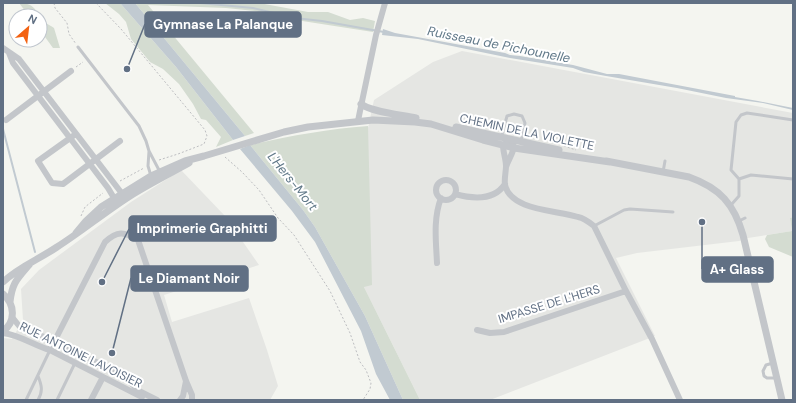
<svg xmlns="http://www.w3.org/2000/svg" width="796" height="403" font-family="'DM Sans',sans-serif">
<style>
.built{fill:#e5e6e3}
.green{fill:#d4dcd1}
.water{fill:#c1cad1}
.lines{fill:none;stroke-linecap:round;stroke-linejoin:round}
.stream{stroke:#c1cad1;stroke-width:2}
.path{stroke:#bdbec1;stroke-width:1;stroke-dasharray:2 2;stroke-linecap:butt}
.service{stroke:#c3c6ca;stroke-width:3}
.minor{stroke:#c3c6ca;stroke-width:6}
.tertiary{stroke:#c3c6ca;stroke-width:7}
.labels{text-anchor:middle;stroke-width:4;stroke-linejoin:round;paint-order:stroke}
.street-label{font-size:12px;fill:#617084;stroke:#fff}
.water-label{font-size:13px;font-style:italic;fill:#617989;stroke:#fff}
.leader{fill:none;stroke:#617084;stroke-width:1.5}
.callout-dot{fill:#617084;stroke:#fff;stroke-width:1.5}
.callout{fill:#617084;stroke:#617084;stroke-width:1.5}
.callout-label{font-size:13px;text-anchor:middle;font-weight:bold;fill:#fff}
</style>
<rect width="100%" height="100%" fill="#f4f5f0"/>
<path class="built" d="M462,51L793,113V217L790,218L792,231L748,238L739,241L637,253L616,258L655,336L490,400H420L364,287L368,128L374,100L433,62Z
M181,170L225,216L259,265L164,295L172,322L249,298L267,350L278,386L270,400H3V338L12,339L23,320L21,289L39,270L131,202Z"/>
<path class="green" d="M19,3C37,3 35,13 46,23C48,25 52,26 54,28L60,48H53L40,30V16H29Z
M105,3H120L176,67L233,140L216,147L221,137L206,120L201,119L193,104L179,84L163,69L150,62L131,39L126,22L119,14Z
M135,3H259L308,12H328L350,20L363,18L375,21L373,32L283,18L255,11L226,8L148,5L254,133L245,136Z
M368,126L372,285L364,287L420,400H403L365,316L315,227L303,210L250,145C289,136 328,129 368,126Z
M793,217V257L769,247L765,239L767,235L792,231L790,218Z"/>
<path class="water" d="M120,3H135L245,136L233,140L176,67Z
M383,29L395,33L505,53L510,55L520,56L573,65L607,74H619L735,96V97L758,101L793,108V110L763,103L726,98L677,88L606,76L584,72L573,68L510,58L418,39L382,35Z
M250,145L303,210L315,227L365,316L403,400H390L376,374L361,331L315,242L292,211L240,149Z"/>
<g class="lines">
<path class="stream" d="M200,3L253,8L295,18L322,21L384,32
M3,129L35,252"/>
<path class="path" d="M54,3L55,8L67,23L69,34L76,44
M96,3L121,29L205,130L207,136L204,144L178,154L159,160
M76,67L83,62
M564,146L576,150
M225,157L242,172L259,190L278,218L294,235L330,291L350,333L360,362L366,370L371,383L370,389L363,400
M120,181L144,168
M81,216L85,207L103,193"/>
<path class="service" d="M78,47L139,126L146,141L149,151L160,172
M501,138L507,116L514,114L522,116L525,123L521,141
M149,151L148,166L151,176
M663,172L665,161
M739,179L751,175L793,179
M731,205L739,196V179L731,170L736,122L741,115L747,113L793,120
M739,221L745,218
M594,226L624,210L630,209L673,212
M773,363L766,365L763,371L764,376L767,378H777
M38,376C42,386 43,391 38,400
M26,400L50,350
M57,400L75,363"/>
<path class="minor" d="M3,48L19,59L120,191L122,194V201L114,198L108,188L13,63L9,53
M6,120L71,71
M358,121L360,111L376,35L385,3
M73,136L38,161L52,183L63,184L120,141
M506,167C509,157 518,148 511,140L503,145C503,152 506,159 506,166C506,172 504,179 505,185C511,211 557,210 578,217C584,218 589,222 594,226L626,291L652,339L680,400
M436 190a10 10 0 1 1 20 0a10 10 0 1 1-20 0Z
M455,194C473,199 494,201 505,184
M437,263C436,241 433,219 441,198
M12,317L20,327L54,341L124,376L139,391L157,400
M477,330L490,333L504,332L626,291
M3,333C20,335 33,345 50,350L142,397
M50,350L105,242C117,231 124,231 138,240L186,381L192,395V400
M91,400L103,377
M180,400L183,396L186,381"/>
<path class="tertiary" d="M361,104C371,112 403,115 416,118
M456,127L559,150
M606,161L689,177C720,188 734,204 743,235L782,400
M76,233L86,221L101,207L151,176L185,161L204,156L284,132L308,127L373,120L415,122L431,124L483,140L514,148L610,162
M3,282C20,266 38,260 57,247C82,231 105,212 130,196C149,184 169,174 189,163
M3,294C15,304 16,322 3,331
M10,302C12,283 17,279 29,265"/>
</g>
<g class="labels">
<g class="street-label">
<text transform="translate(527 132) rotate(12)" y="4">CHEMIN DE LA VIOLETTE</text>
<text transform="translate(549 304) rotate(-17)" y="4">IMPASSE DE L'HERS</text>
<text transform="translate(81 355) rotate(26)" y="4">RUE ANTOINE LAVOISIER</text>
</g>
<g class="water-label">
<text transform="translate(499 44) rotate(11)" y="5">Ruisseau de Pichounelle</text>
<text transform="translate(293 181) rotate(51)" y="5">L'Hers-Mort</text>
</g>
</g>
<path class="leader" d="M127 69L145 24M102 282L129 229M702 222L702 269M112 353L131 278"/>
<g class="callout-dot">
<circle cx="127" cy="69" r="4"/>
<circle cx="102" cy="282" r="4"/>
<circle cx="702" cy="222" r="4"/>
<circle cx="112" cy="353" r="4"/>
</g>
<g class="callout">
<rect x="145" y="12" width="156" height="25" rx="4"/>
<rect x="129" y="216" width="147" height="25" rx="4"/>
<rect x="702" y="257" width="71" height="25" rx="4"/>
<rect x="131" y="266" width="117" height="25" rx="4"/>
</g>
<g class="callout-label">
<text x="223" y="29">Gymnase La Palanque</text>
<text x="202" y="233">Imprimerie Graphitti</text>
<text x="737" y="274">A+ Glass</text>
<text x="189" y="283">Le Diamant Noir</text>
</g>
<rect width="796" height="403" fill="none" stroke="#617084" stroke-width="8"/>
<g transform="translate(28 28) rotate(28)"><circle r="19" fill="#ffffff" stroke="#c0c6ce"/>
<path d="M0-3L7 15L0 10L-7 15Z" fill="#f36212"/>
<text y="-6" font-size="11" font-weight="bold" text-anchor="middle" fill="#617084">N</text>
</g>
</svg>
